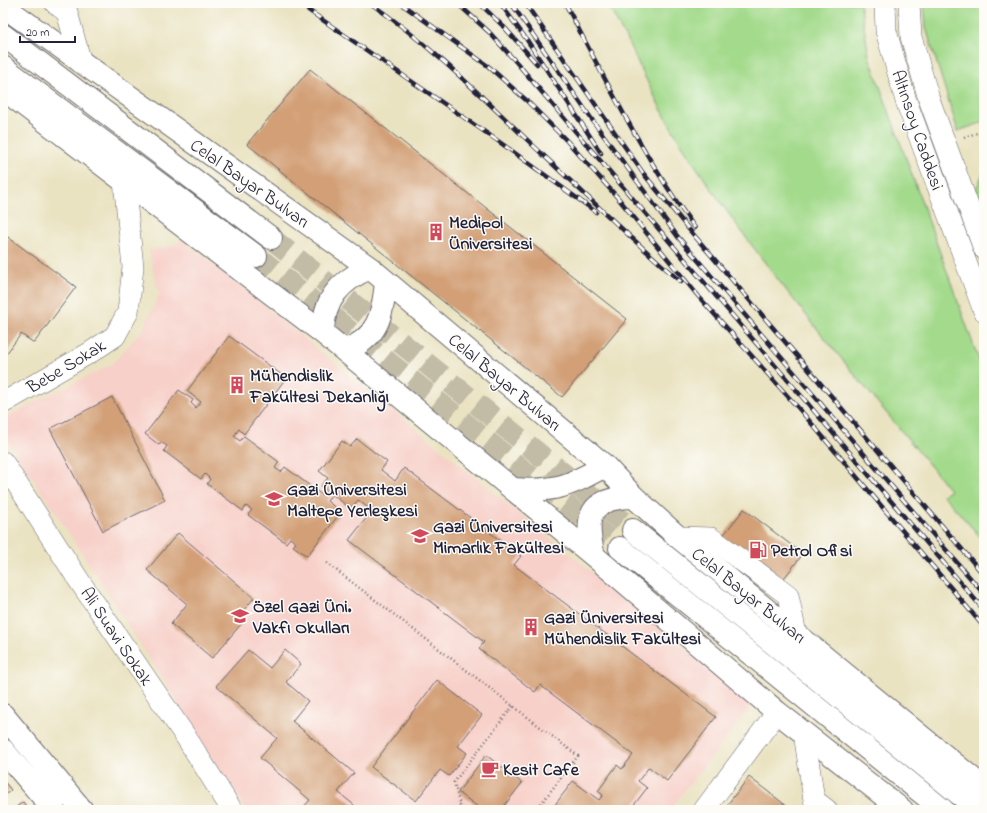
<svg xmlns="http://www.w3.org/2000/svg" width="987" height="813" font-family="'Indie Flower',sans-serif">
<style>
.built{fill:#f7d0c9}
.green{fill:#a3da8b;stroke:#627e63}
.building{fill:#d29f76}
.lines{fill:none;stroke-linecap:round;stroke-linejoin:round}
.major-tunnel{stroke:#c2bca7;stroke-width:22;stroke-dasharray:22 11;stroke-linecap:butt}
.minor-casing{stroke:#68666a;stroke-width:22}
.major-casing{stroke:#68666a;stroke-width:24}
.path{stroke:#68666a;stroke-width:2.5;stroke-dasharray:1 3;stroke-linecap:butt}
.minor{stroke:#fff;stroke-width:21}
.major{stroke:#fff;stroke-width:22}
.rail-casing{stroke:#22223b;stroke-width:4.5}
.rail{stroke:#fdfcf7;stroke-width:3;stroke-dasharray:9;stroke-linecap:butt}
.labels{text-anchor:middle;stroke-width:3;stroke-linejoin:round;paint-order:stroke}
.street-label{font-size:18px;fill:#22223b;stroke:#fdfcf7}
.poi-label{font-size:18px;font-weight:bold;fill:#22223b;stroke:#fdfcf7;text-anchor:start}
</style>
<rect width="100%" height="100%" fill="#fdfcf7"/>
<filter id="ink" filterUnits="userSpaceOnUse"><feTurbulence type="fractalNoise" baseFrequency=".025" numOctaves="2"/><feDisplacementMap in="SourceGraphic" scale="8" xChannelSelector="R" yChannelSelector="G"/><feConvolveMatrix kernelMatrix="1 2 1 2 8 2 1 2 1" color-interpolation-filters="sRGB"/></filter>
<filter id="wash" filterUnits="userSpaceOnUse"><feTurbulence type="fractalNoise" baseFrequency=".012" numOctaves="4" result="noise"/><feDisplacementMap in="SourceGraphic" scale="16" xChannelSelector="R" yChannelSelector="G"/><feGaussianBlur stdDeviation="0.9" result="paint"/><feColorMatrix in="noise" values="0 0 0 0 0 0 0 0 0 0 0 0 0 0 0 0 0 1.4 0 .05"/><feComposite in="paint" operator="in"/></filter>
<g filter="url(#wash)">
<rect width="100%" height="100%" fill="#eae3c2"/>
<path class="built" d="M182,239L753,703L670,810H246L89,564L3,434V418L112,364L143,329L159,295L149,251L173,246Z"/>
<path class="green" d="M606,3H860L869,56L984,374V541L943,495L950,490C857,376 759,266 680,142C652,98 634,48 606,3Z
M924,3H984V122L958,131L926,28Z
M984,171V214L975,191Z"/>
<g id="blocks">
<path class="building" d="M310,69L627,319L562,397L247,144Z
M5,235L76,287L34,343L21,334L3,358V238Z
M229,336L286,378L244,434L239,429L234,436L240,441L244,436L279,462L275,468L281,472L285,467L322,495L326,490L321,486L328,478L319,471L342,441L350,447L357,439L387,462L381,470L395,481L404,468L521,556L514,565L716,717L667,781L649,767L638,781L647,788L630,810H622L619,807L617,810H551L573,781L599,800L603,795L598,791L617,765L622,769L633,755L540,685L535,692L479,649L484,642L349,540L372,511L358,500L351,509L332,494L327,501L341,512L307,556L293,546L296,543L290,538L286,543L248,515L252,510L246,506L243,511L207,484L210,479L205,474L201,479L164,451L167,446L161,442L159,445L145,434L179,390L193,400L191,403L196,408L201,402L187,391Z
M112,397L165,500L103,531L50,429Z
M744,509L803,554L773,592L714,547Z
M178,533L254,598L238,617L243,622L212,658L171,624L187,604L147,570Z
M248,650L270,668L285,650L301,664L286,682L308,701L292,721L354,773L338,792L354,805L350,810H301L310,800L260,758L277,738L216,686Z
M437,680L482,715L458,746L467,753L449,776L440,770L416,801L371,767Z
M486,755L522,783L501,810H482L458,792Z
M749,777L788,807L786,810H723Z
M3,780L11,790L3,797Z
M23,802L29,810H12Z"/>
</g>
</g>
<g filter="url(#ink)">
<use href="#blocks" fill-opacity="0" stroke="#68666a" stroke-width="1"/>
<g class="lines">
<path class="major-tunnel" d="M271,238L633,530
M256,256L620,548"/>
<g class="minor-casing">
<path id="minor" d="M55,3L67,12L81,63
M885,3L886,31L906,101L984,311
M909,3L911,37L929,99L984,249
M3,403L91,352L115,336L128,312L133,267L124,181
M3,462L78,579L186,737L232,810
M678,537L711,538L788,595L796,634
M804,733L814,800L827,810
M704,810L777,712"/>
</g>
<g class="major-casing">
<path id="major" d="M3,6L370,268L605,466L634,497L678,537L984,788
M3,35L271,238
M3,67L256,256
M3,89L323,333L594,556L777,712L902,810
M323,333C323,300 341,280 370,268
M344,350C378,340 383,313 386,282
M514,489C557,492 568,486 605,466
M633,530L979,810
M620,548L943,810
M594,556C584,516 588,498 634,497
M3,715L82,810
M3,750L54,810"/>
</g>
<path class="path" d="M964,137L984,131
M327,563L578,756L536,810
M461,810L454,782L513,706"/>
<use href="#minor" class="minor"/>
<use href="#major" class="major"/>
<g class="rail-casing">
<path id="rail" d="M298,3L498,141L596,212
M370,3C425,41 473,88 521,134C574,184 626,234 681,282
M400,3L488,66L526,100L567,141L618,198L699,297L801,411L984,627
M457,3L489,32L517,63L984,610
M479,3L505,28L537,64
M500,3L527,40L601,153
M511,3L593,121L678,237L984,594
M525,3L643,173L687,227L984,575
M565,3C605,79 644,158 695,228"/>
</g>
<use href="#rail" class="rail"/>
</g>
</g>
<defs>
<g id="building-bare" transform="scale(1.38)"><path d="M-4-6H4V6H1V3H-1V6H-4ZM-2.5-4.3h1.7v1.8h-1.7ZM.8-4.3h1.7v1.8H.8ZM-2.5-1h1.7V.8h-1.7ZM.8-1h1.7V.8H.8Z" fill="#d1495b" stroke="#fdfcf7" stroke-width="2.5" paint-order="stroke"/></g>
<g id="university-bare" transform="scale(1.38)"><path d="M0-5L7-2L0 1L-7-2ZM-4 1L0 2.5L4 1V4Q0 6-4 4Z" fill="#d1495b" stroke="#fdfcf7" stroke-width="2.5" paint-order="stroke"/></g>
<g id="fuel-bare" transform="scale(1.38)"><path d="M-5.5-6h7V0h2V4h1.3V-2.5L3-4.5l.8-.8L6-3V5H2.5V1h-1V6h-7ZM-4.2-4.7v3.2H.2V-4.7Z" fill="#d1495b" stroke="#fdfcf7" stroke-width="2.5" paint-order="stroke"/></g>
<g id="school-bare" transform="scale(1.38)"><path d="M0-5L7-2L0 1L-7-2ZM-4 1L0 2.5L4 1V4Q0 6-4 4Z" fill="#d1495b" stroke="#fdfcf7" stroke-width="2.5" paint-order="stroke"/></g>
<g id="cafe-bare" transform="scale(1.38)"><path d="M-5.5-4.5H6V0H3Q3 3.5 0 3.5H-2.5Q-5.5 3.5-5.5 0ZM3-3.2v2h1.7v-2ZM-6 4.5H4V6H-6Z" fill="#d1495b" stroke="#fdfcf7" stroke-width="2.5" paint-order="stroke"/></g>
</defs>
<g fill-rule="evenodd">
<use href="#building-bare" x="436" y="232"/>
<use href="#building-bare" x="237" y="385"/>
<use href="#university-bare" x="274" y="499"/>
<use href="#university-bare" x="420" y="536"/>
<use href="#fuel-bare" x="758" y="550"/>
<use href="#school-bare" x="240" y="616"/>
<use href="#building-bare" x="531" y="627"/>
<use href="#cafe-bare" x="490" y="769"/>
</g>
<g class="labels">
<g class="street-label">
<text transform="translate(918 130) rotate(71)" y="6">Altınsoy Caddesi</text>
<text transform="translate(250 183) rotate(35)" y="6">Celal Bayar Bulvarı</text>
<text transform="translate(66 366) rotate(-31)" y="6">Bebe Sokak</text>
<text transform="translate(505 382) rotate(40)" y="6">Celal Bayar Bulvarı</text>
<text transform="translate(749 595) rotate(39)" y="6">Celal Bayar Bulvarı</text>
<text transform="translate(117 636) rotate(56)" y="6">Ali Suavi Sokak</text>
</g>
<g class="poi-label">
<text x="449" y="228">Medipol<tspan x="449" dy="21">Üniversitesi</tspan></text>
<text x="250" y="381">Mühendislik<tspan x="250" dy="21">Fakültesi Dekanlığı</tspan></text>
<text x="287" y="495">Gazi Üniversitesi<tspan x="287" dy="21">Maltepe Yerleşkesi</tspan></text>
<text x="433" y="532">Gazi Üniversitesi<tspan x="433" dy="21">Mimarlık Fakültesi</tspan></text>
<text x="771" y="556">Petrol Ofisi</text>
<text x="253" y="612">Özel Gazi Üni.<tspan x="253" dy="21">Vakfı Okulları</tspan></text>
<text x="544" y="623">Gazi Üniversitesi<tspan x="544" dy="21">Mühendislik Fakültesi</tspan></text>
<text x="503" y="775">Kesit Cafe</text>
</g>
</g>
<rect width="987" height="813" fill="none" stroke="#fdfcf7" stroke-width="16"/>
<path d="M20 36v6h55v-6" fill="none" stroke="#22223b" stroke-width="2"/>
<text x="26" y="36" font-size="12" fill="#22223b" stroke="#fdfcf7" stroke-width="3" paint-order="stroke">20 m</text>
</svg>
